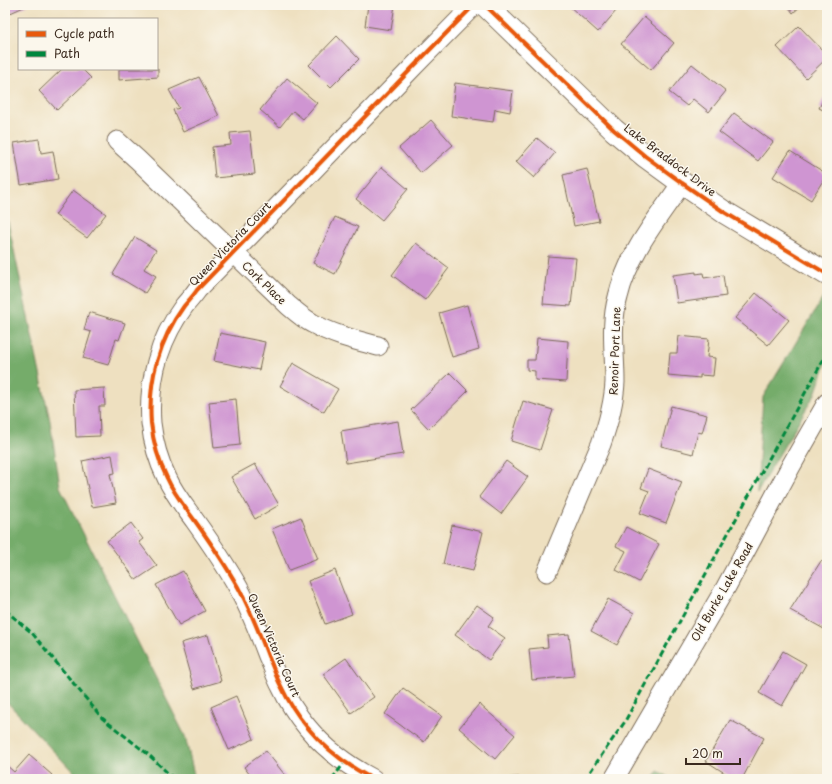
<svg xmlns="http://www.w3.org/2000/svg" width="832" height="784" font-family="'Playpen Sans',sans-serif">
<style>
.forest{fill:#74ac6a;stroke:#586b44}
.building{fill:#cf95d2}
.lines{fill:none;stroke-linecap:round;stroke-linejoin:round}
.minor-casing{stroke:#7a6a57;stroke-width:21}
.tertiary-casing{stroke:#7a6a57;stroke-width:24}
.minor{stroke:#fff;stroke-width:19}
.tertiary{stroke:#fff;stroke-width:22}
.quiet{stroke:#00873e;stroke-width:3;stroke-dasharray:6 3;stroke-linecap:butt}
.cycleway-casing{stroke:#fbf7ec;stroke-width:6}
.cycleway{stroke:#e8590c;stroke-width:4}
.labels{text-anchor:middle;stroke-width:3;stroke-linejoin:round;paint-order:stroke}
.street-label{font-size:11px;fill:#3b2a1e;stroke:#fbf7ec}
</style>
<rect width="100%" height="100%" fill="#fbf7ec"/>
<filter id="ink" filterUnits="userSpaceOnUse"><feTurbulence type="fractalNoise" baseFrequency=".025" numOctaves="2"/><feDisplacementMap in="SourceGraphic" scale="8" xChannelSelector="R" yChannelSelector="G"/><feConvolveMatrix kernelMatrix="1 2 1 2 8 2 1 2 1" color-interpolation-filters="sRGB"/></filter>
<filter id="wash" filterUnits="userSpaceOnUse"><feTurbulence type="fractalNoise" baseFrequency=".012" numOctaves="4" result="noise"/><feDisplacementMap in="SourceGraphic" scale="16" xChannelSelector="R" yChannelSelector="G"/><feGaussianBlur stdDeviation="0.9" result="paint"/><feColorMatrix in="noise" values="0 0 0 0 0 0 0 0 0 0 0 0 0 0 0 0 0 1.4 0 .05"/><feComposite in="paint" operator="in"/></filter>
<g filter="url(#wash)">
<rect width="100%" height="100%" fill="#eee0c0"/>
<path class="forest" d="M5,218L8,222L50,421L60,487L185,736L195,779H80L5,700Z
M824,296L827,298V361L815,394L757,492L763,397Z
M658,771L672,779H653Z"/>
<g id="blocks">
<path class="building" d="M5,5H28L6,15L5,12Z
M368,5H395L391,30L365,26Z
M568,5H610L616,11L598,32Z
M787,5H802L793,13Z
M644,17L674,43L651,70L621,44Z
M799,26L827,55V58L806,78L777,47Z
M337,36L359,59L331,87L309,65Z
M692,64L726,91L709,112L693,99L687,106L669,92Z
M62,69H82L91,78L57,110L39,91Z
M119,69H158V77L119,80Z
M199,77L219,116L183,132L173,110L179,108L169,90Z
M287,78L317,103L303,119L293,111L280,127L260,110Z
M455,83L513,91L510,112L495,109L493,122L451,116Z
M827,92V112L819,108Z
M734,113L773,142L758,161L719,132Z
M431,120L453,145L421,173L399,148Z
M250,131L255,174L215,178L212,147L231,145L230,133Z
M537,138L555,153L534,178L516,162Z
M39,139L41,153L53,151L58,179L21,185L14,143Z
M790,151L827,174L811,200L773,177Z
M382,167L408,189L382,220L356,199Z
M587,169L599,221L574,226L563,175Z
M73,190L106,214L87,238L55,215Z
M335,217L358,227L335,274L313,263Z
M135,237L156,250L144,269L156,276L145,293L113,274Z
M416,243L449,268L425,300L392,275Z
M548,256L576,258L571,306L543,304Z
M696,272V274L703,273L704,278L723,275L726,296L677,303L673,275Z
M756,293L789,320L768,345L735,318Z
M467,305L479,349L452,357L439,313Z
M89,312L125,323L119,340L116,339L108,365L83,358L91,332L84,330Z
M220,333L265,342L259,370L214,361Z
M679,336L709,339L707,357L715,358L713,376L700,375V378L668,375L670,353H677Z
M537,338L568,341L566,382L535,380V371L527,370V360H535Z
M293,363L338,389L324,412L280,386Z
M450,373L468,391L429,429L411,410Z
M104,388L105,406H99L100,436L76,437L74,390Z
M236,399L240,445L214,448L209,402Z
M523,401L553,410L540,450L511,441Z
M671,406L707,415L702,433L698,432L693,454L661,446Z
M398,421L403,454L346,463L341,431Z
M112,455L115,473L110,474L116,503L92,507L82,461Z
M506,461L528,477L501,514L479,497Z
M255,464L279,505L255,519L231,477Z
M648,469L682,482L666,523L640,513L649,491L641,488Z
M301,517L318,559L289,570L272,529Z
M131,523L143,539L139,542L157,566L136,580L107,541Z
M452,525L483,532L473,571L443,564Z
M626,527L659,544L639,582L616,570L626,551L616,546Z
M821,561L827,564V624L824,629L790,610Z
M335,570L352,614L325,624L308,581Z
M183,571L205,611L179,625L156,585Z
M608,599L634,613L617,645L591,631Z
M477,605L494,617L488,626L505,638L489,660L455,635Z
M569,634L574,676L532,680L529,649L548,647L547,636Z
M208,635L221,681L194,689L181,643Z
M783,651L806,664L782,706L759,693Z
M346,658L374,697L351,713L323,674Z
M403,688L442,716L424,742L385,714Z
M236,696L254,739L229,750L211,707Z
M479,704L515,735L495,759L459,728Z
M730,720L764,738L742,779H734L706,761Z
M266,751L288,779H253L244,767Z
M29,755L52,775L48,779H5V764L14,772Z
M519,777V779H499V778Z"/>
</g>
</g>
<g filter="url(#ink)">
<use href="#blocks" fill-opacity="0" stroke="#7a6a57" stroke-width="1"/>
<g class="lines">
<g class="minor-casing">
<path id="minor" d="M117,141L138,160L289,306C296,312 304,319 312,323C333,335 355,340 378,346
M547,572L601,444C608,424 614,404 615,382C615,353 610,325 618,297C628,254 657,219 682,183
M373,779C348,766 325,749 307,727C297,715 288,701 281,686C276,677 273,666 268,656C259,632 250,609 238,587C225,564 210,542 195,521C185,507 174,494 167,478C159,462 153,441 151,423C148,381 159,340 184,306C188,301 193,296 197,290L414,66L474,5
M614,779L726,587L791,466L827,403"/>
</g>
<g class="tertiary-casing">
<path id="tertiary" d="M485,5L614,130L645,156L682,183L724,212L827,274"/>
</g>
<use href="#minor" class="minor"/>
<use href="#tertiary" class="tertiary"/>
<path class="quiet" d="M5,610L32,633L102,718L149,755L174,779
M332,779L345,762
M585,779L624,723L827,353"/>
<g class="cycleway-casing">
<path id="cycleway" d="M485,5L614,130L645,156L682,183L724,212L827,274
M373,779C348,766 325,749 307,727C297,715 288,701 281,686C276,677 273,666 268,656C259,632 250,609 238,587C225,564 210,542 195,521C185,507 174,494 167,478C159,462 153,441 151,423C148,381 159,340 184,306C188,301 193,296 197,290L414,66L474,5"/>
</g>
<use href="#cycleway" class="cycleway"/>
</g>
</g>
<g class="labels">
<g class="street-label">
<text transform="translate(670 160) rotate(37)" y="4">Lake Braddock Drive</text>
<text transform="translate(230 244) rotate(-46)" y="4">Queen Victoria Court</text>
<text transform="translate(264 283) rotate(44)" y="4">Cork Place</text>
<text transform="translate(615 351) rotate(-88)" y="4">Renoir Port Lane</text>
<text transform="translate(722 592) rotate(-60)" y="4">Old Burke Lake Road</text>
<text transform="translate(274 645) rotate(66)" y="4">Queen Victoria Court</text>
</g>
</g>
<rect width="832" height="784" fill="none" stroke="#fbf7ec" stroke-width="20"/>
<rect x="18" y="18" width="140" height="52" fill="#fbf7ec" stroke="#aea59a"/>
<rect x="26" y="31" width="20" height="6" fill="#e8590c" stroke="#aea59a"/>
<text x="54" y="38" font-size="12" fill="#3b2a1e">Cycle path</text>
<rect x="26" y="51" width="20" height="6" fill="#00873e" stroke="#aea59a"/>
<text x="54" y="58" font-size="12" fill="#3b2a1e">Path</text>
<path d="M686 758v6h54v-6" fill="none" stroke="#3b2a1e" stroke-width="2"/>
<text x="692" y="758" font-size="12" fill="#3b2a1e" stroke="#fbf7ec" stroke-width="3" paint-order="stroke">20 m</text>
</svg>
